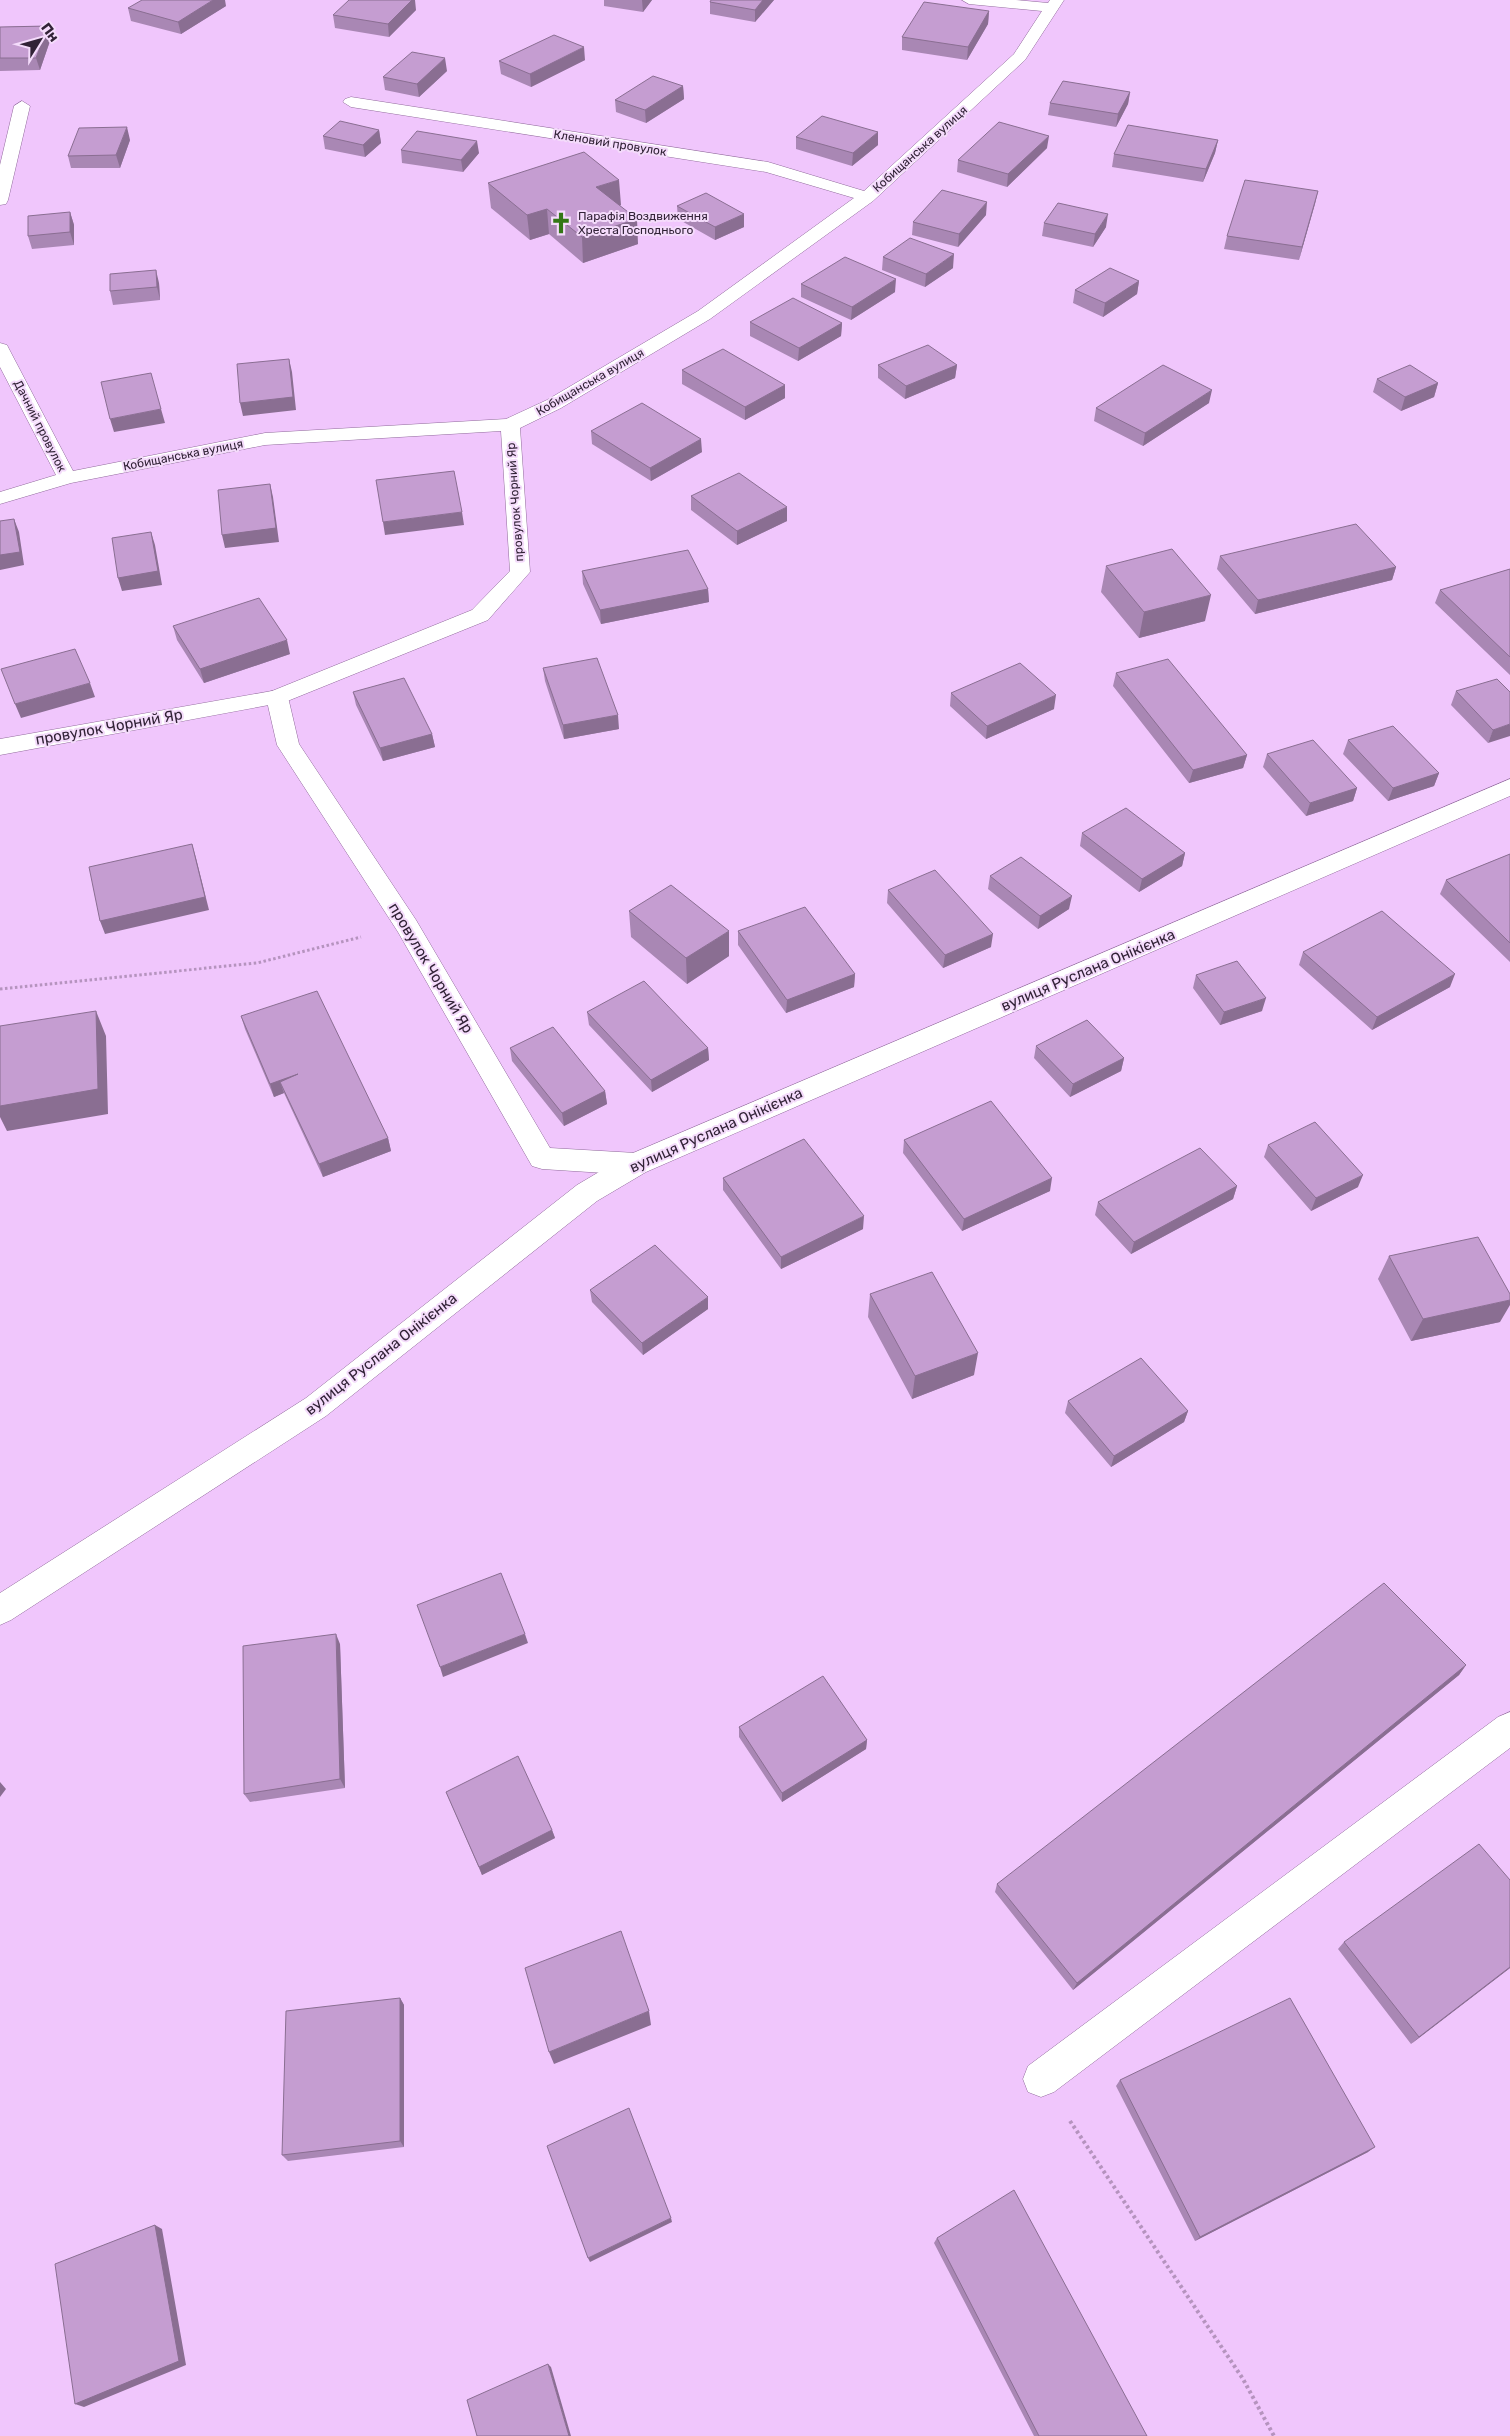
<svg xmlns="http://www.w3.org/2000/svg" width="1510" height="2436" font-family="Rubik,sans-serif">
<style>
.lines{fill:none;stroke-linecap:round;stroke-linejoin:round}
.service-casing{stroke:#916b9c;stroke-width:1}
.minor-casing{stroke:#916b9c;stroke-width:1}
.path-far1{stroke:#b593be;stroke-width:3;stroke-dasharray:2.5 2.5;stroke-linecap:butt}
.path{stroke:#b593be;stroke-width:4;stroke-dasharray:3 3;stroke-linecap:butt}
.service{fill:#fff;fill-rule:evenodd}
.minor{fill:#fff;fill-rule:evenodd}
.wall{fill:#a987b4}
.shaded-wall{fill:#8a6e92}
.building{fill:#c59dd1;stroke:#8a6e92}
.labels{text-anchor:middle;stroke-width:4;stroke-linejoin:round;paint-order:stroke}
.far-street-label{font-size:12px;fill:#312236;stroke:#f4dbfb}
.far-poi-label{font-size:12px;fill:#312236;stroke:#f4dbfb;text-anchor:start}
.street-label{font-size:15px;fill:#312236;stroke:#f4dbfb}
</style>
<rect width="100%" height="100%" fill="#f0c6fc"/>
<g class="lines">
<g class="service-casing">
<path id="service" d="M277,690L285,692L288,697L299,744L416,920L550,1148L636,1153L646,1156L649,1164L646,1172L636,1175L542,1169L532,1166L398,932L277,745L266,697L269,692Z
M1510,1712V1748L1054,2092L1041,2097L1028,2092L1023,2079L1028,2066L1498,1717Z"/>
</g>
<g class="minor-casing">
<path id="minor" d="M962,0H1016L1048,3L1050,0H1064L1025,60L873,201L710,319L561,408L520,428L530,572L488,620L285,702L0,755V739L272,691L472,610L510,571L501,431L265,445L71,483L0,504V492L56,475L0,367V343L7,345L9,349L73,471L265,433L506,419L547,400L698,311L854,198L766,172L351,107L343,102L345,99L351,97L768,162L864,191L1014,54L1042,11L969,4Z
M22,101L30,106L8,200L6,204L0,205V165L14,106Z
M1510,779V796L646,1172L597,1201L326,1416L11,1620L0,1625V1593L306,1398L577,1185L626,1156Z"/>
</g>
<path class="path-far1" d="M0,989L257,963L361,937"/>
<path class="path" d="M1070,2121L1243,2379L1274,2436"/>
<use href="#service" class="service"/>
<use href="#minor" class="minor"/>
</g>
<path class="wall" d="M604,0H652L643,12L604,6Z
M774,0L755,22L710,14V2Z
M226,6L181,34L131,21L128,8Z
M416,10L389,37L335,28L333,15Z
M989,11L988,24L967,60L902,50V37Z
M48,26L51,38L40,70L0,71V27Z
M585,60L531,87L501,74L499,61Z
M447,71L419,97L385,90L383,77Z
M683,86L684,99L646,123L616,112L615,100Z
M1130,92L1128,104L1116,127L1048,115L1050,103Z
M379,130L381,143L365,157L325,149L323,136Z
M796,137L878,145L852,166L796,149Z
M130,140L120,168H71L68,156Z
M1218,140L1215,153L1203,182L1112,167L1114,154Z
M1047,148L1007,187L957,172L958,160Z
M401,150L479,153L463,172L402,163Z
M488,183L621,205H620L638,244L583,263L549,234L530,240L491,208Z
M1318,191L1299,260L1224,249L1227,236Z
M677,206L744,227L715,240L678,219Z
M70,212L74,225V245L32,249L28,236Z
M986,215L958,247L912,235L913,222Z
M1044,223L1106,227L1093,247L1042,236Z
M883,257L953,268L925,287L882,270Z
M1139,281L1137,294L1103,317L1073,303L1075,290Z
M159,283L160,300L113,305L110,291Z
M801,284L895,292L851,320L801,297Z
M750,322L842,323L841,336L798,361L750,336Z
M878,365H957L955,378L905,399L878,378Z
M682,370L785,385V398L745,420L682,384Z
M1377,379L1438,383L1434,397L1401,411L1373,392Z
M1209,403L1143,446L1094,421L1096,408Z
M591,431L702,452L651,481L592,444Z
M691,496L787,521L737,545L691,510Z
M1220,556L1396,567L1392,580L1255,614L1217,569Z
M1106,566L1205,621L1139,638L1101,592Z
M1510,569V675L1435,603L1440,590Z
M582,571L708,589L709,602L601,624L583,584Z
M173,626L290,654L204,683L177,640Z
M543,668L619,729L564,739L545,681Z
M1116,673L1247,755L1243,768L1189,783L1113,686Z
M1456,691L1510,692L1488,743L1451,705Z
M353,692L432,734L435,747L383,761L356,705Z
M951,693L1054,709L986,739L950,706Z
M1348,740L1439,773L1434,786L1388,801L1343,754Z
M1267,754L1357,788L1353,801L1306,816L1263,767Z
M1082,833L1185,853L1182,866L1139,892L1080,846Z
M1510,854V962L1440,894L1446,880Z
M990,876L1069,909L1038,929L988,889Z
M888,890L991,947L943,968L887,903Z
M629,911L729,956L687,984L631,937Z
M738,931L855,974L854,987L786,1013L738,945Z
M1303,952L1450,987L1372,1030L1299,965Z
M1196,975L1262,1011L1220,1025L1193,988Z
M587,1012L708,1048L709,1060L652,1092L589,1025Z
M241,1016L388,1138L391,1151L323,1177L284,1093L274,1097L245,1029Z
M1036,1046L1124,1058L1121,1071L1070,1097L1034,1058Z
M510,1048L605,1091L607,1104L564,1126L512,1061Z
M904,1140L1050,1191L962,1231L903,1153Z
M1268,1145L1358,1187L1311,1211L1264,1157Z
M723,1178L863,1229L781,1269L723,1190Z
M1237,1186L1233,1199L1131,1254L1095,1215L1098,1202Z
M1389,1256L1500,1322L1411,1341L1378,1279Z
M590,1290L708,1309L643,1355L592,1302Z
M870,1294L974,1375L912,1399L868,1317Z
M1068,1401L1188,1411L1184,1422L1111,1467L1065,1413Z
M340,1644L345,1788L250,1802L244,1794Z
M1466,1665L1459,1675L1073,1990L995,1892L997,1884Z
M739,1727L867,1740L866,1749L782,1802L739,1737Z
M446,1792L552,1830L555,1838L482,1875Z
M1344,1942L1510,1968L1411,2044L1338,1949Z
M400,1998L404,2005V2147L288,2161L282,2155Z
M1120,2080L1368,2152L1195,2241L1116,2086Z
M937,2238L1147,2436H1034L934,2243Z"/>
<path class="shaded-wall" d="M213,0H225L226,6L181,34L178,22Z
M412,0H415L416,10L389,37L388,24Z
M642,0H652L643,12Z
M763,0H774L755,22V10Z
M989,11L988,24L967,60L968,47Z
M48,26L51,38L40,70L36,58Z
M584,47L585,60L531,87L530,74Z
M445,58L447,71L419,97L417,84Z
M683,86L684,99L646,123L645,110Z
M1130,92L1128,104L1116,127L1118,114Z
M127,127L130,140L120,168L116,155Z
M379,130L381,143L365,157L363,145Z
M878,132V145L852,166L853,153Z
M1049,136L1047,148L1007,187L1008,174Z
M1218,140L1215,153L1203,182L1206,169Z
M477,141L479,153L463,172L461,160Z
M619,180L621,205L598,212L596,187Z
M1318,191L1315,204L1299,260L1302,247Z
M987,202L986,215L958,247L959,234Z
M547,209L549,234L530,240L527,215Z
M70,212L74,225V245L70,232Z
M744,214V227L715,240V227Z
M1108,214L1106,227L1093,247L1095,234Z
M637,219L638,244L583,263L582,237Z
M954,254L953,268L925,287L926,274Z
M156,270L159,283L160,300L157,287Z
M896,279L895,292L851,320L852,307Z
M1139,281L1137,294L1103,317L1105,303Z
M842,323L841,336L798,361L799,348Z
M289,359L292,372L296,410L243,416L240,403Z
M957,365L955,378L905,399L906,386Z
M1438,383L1434,397L1401,411L1405,397Z
M785,385V398L745,420V407Z
M1212,390L1209,403L1143,446L1145,433Z
M161,409L165,423L114,432L110,419Z
M701,439L702,452L651,481L650,468Z
M270,484L273,497L279,542L225,548L222,535Z
M787,507V521L737,545V531Z
M462,512L464,525L385,535L383,522Z
M14,519L19,532L24,565L0,570V555Z
M151,532L155,545L162,585L122,591L118,578Z
M1396,567L1392,580L1255,614L1258,600Z
M708,589L709,602L601,624L600,610Z
M1211,595L1205,621L1139,638L1144,612Z
M287,640L290,654L204,683L200,669Z
M90,683L95,697L21,718L15,704Z
M1056,695L1054,709L986,739L987,726Z
M618,715L619,729L564,739L563,725Z
M1510,724V736L1488,743L1493,730Z
M432,734L435,747L383,761L380,748Z
M1247,755L1243,768L1189,783L1193,770Z
M1439,773L1434,786L1388,801L1393,788Z
M1357,788L1353,801L1306,816L1310,803Z
M192,844L196,858L209,910L105,934L100,921Z
M1185,853L1182,866L1139,892L1142,879Z
M1072,896L1069,909L1038,929L1040,916Z
M729,931V956L687,984L686,958Z
M993,934L991,947L943,968L945,955Z
M855,974L854,987L786,1013L787,1000Z
M1455,974L1450,987L1372,1030L1377,1017Z
M1266,998L1262,1011L1220,1025L1224,1012Z
M96,1011L106,1036L108,1114L7,1131L0,1117V1106Z
M708,1048L709,1060L652,1092L651,1080Z
M1124,1058L1121,1071L1070,1097L1073,1084Z
M298,1074L280,1082L284,1093L274,1097L270,1084Z
M605,1091L607,1104L564,1126L562,1113Z
M388,1138L391,1151L323,1177L319,1164Z
M1363,1175L1358,1187L1311,1211L1316,1198Z
M1052,1178L1050,1191L962,1231L964,1219Z
M1237,1186L1233,1199L1131,1254L1134,1242Z
M864,1216L863,1229L781,1269V1257Z
M708,1297V1309L643,1355L642,1343Z
M1510,1300V1305L1500,1322L1411,1341L1423,1319Z
M978,1353L974,1375L912,1399L915,1376Z
M1188,1411L1184,1422L1111,1467L1114,1456Z
M336,1634L340,1644L345,1788L340,1779Z
M525,1634L528,1643L443,1677L440,1667Z
M1466,1665L1459,1675L1073,1990L1077,1983Z
M867,1740L866,1749L782,1802V1793Z
M0,1782L6,1789L0,1797Z
M552,1830L555,1838L482,1875L479,1867Z
M1510,1967V1968L1411,2044L1419,2037Z
M400,1998L404,2005V2147L400,2141Z
M649,2011L651,2025L554,2064L549,2052Z
M1375,2147L1368,2152L1195,2241L1200,2237Z
M671,2218L672,2222L590,2262L588,2258Z
M155,2225L162,2229L186,2365L84,2407L75,2404Z
M548,2364L551,2367L571,2436H569Z"/>
<path class="building" d="M142,0H213L178,22L128,8Z
M349,0H412L388,24L333,15Z
M711,0H763L755,10L710,2Z
M924,2L989,11L968,47L902,37Z
M48,26L36,58H0V27Z
M554,35L584,47L530,74L499,61Z
M412,52L445,58L417,84L383,77Z
M653,76L683,86L645,110L615,100Z
M1063,81L1130,92L1118,114L1050,103Z
M822,116L878,132L853,153L796,137Z
M340,121L379,130L363,145L323,136Z
M999,122L1049,136L1008,174L958,160Z
M1128,125L1218,140L1206,169L1114,154Z
M127,127L116,155L68,156L79,128Z
M417,131L477,141L461,160L401,150Z
M584,152L619,180L596,187L637,219L582,237L547,209L527,215L488,183Z
M1245,180L1318,191L1302,247L1227,236Z
M942,190L987,202L959,234L913,222Z
M706,193L744,214L715,227L677,206Z
M1058,203L1108,214L1095,234L1044,223Z
M70,212V232L28,236V216Z
M910,238L954,254L926,274L883,257Z
M845,257L896,279L852,307L801,284Z
M1110,268L1139,281L1105,303L1075,290Z
M156,270L157,287L110,291V274Z
M793,298L842,323L799,348L750,322Z
M928,345L957,365L906,386L878,365Z
M723,349L785,385L745,407L682,370Z
M289,359L293,397L240,403L237,364Z
M1163,365L1212,390L1145,433L1096,408Z
M1410,365L1438,383L1405,397L1377,379Z
M151,373L161,409L110,419L101,382Z
M642,403L701,439L650,468L591,431Z
M454,471L462,512L383,522L376,480Z
M739,473L787,507L737,531L691,496Z
M270,484L276,528L222,535L218,490Z
M14,519L20,552L0,555V521Z
M1356,524L1396,567L1258,600L1220,556Z
M151,532L158,571L118,578L112,538Z
M1172,549L1211,595L1144,612L1106,566Z
M688,550L708,589L600,610L582,571Z
M1510,569V657L1440,590Z
M259,598L287,640L200,669L173,626Z
M75,649L90,683L15,704L1,669Z
M597,658L618,715L563,725L543,668Z
M1168,659L1247,755L1193,770L1116,673Z
M1020,663L1056,695L987,726L951,693Z
M404,678L432,734L380,748L353,692Z
M1497,679L1510,692V724L1493,730L1456,691Z
M1393,726L1439,773L1393,788L1348,740Z
M1313,740L1357,788L1310,803L1267,754Z
M1126,808L1185,853L1142,879L1082,833Z
M192,844L205,897L100,921L89,867Z
M1510,854V943L1446,880Z
M1021,857L1072,896L1040,916L990,876Z
M935,870L993,934L945,955L888,890Z
M671,885L729,931L686,958L629,911Z
M805,907L855,974L787,1000L738,931Z
M1382,911L1455,974L1377,1017L1303,952Z
M1237,961L1266,998L1224,1012L1196,975Z
M644,981L708,1048L651,1080L587,1012Z
M317,991L388,1138L319,1164L280,1082L298,1074L270,1084L241,1016Z
M96,1011L98,1089L0,1106V1026Z
M1087,1020L1124,1058L1073,1084L1036,1046Z
M553,1027L605,1091L562,1113L510,1048Z
M991,1101L1052,1178L964,1219L904,1140Z
M1315,1122L1363,1175L1316,1198L1268,1145Z
M804,1139L864,1216L781,1257L723,1178Z
M1200,1148L1237,1186L1134,1242L1098,1202Z
M1478,1237L1510,1294V1300L1423,1319L1389,1256Z
M655,1245L708,1297L642,1343L590,1290Z
M932,1272L978,1353L915,1376L870,1294Z
M1141,1358L1188,1411L1114,1456L1068,1401Z
M501,1573L525,1634L440,1667L417,1605Z
M1384,1583L1466,1665L1077,1983L997,1884Z
M336,1634L340,1779L244,1794L243,1646Z
M823,1676L867,1740L782,1793L739,1727Z
M518,1756L552,1830L479,1867L446,1792Z
M1479,1844L1510,1880V1967L1419,2037L1344,1942Z
M621,1931L649,2011L549,2052L525,1968Z
M400,1998V2141L282,2155L286,2011Z
M1290,1998L1375,2147L1200,2237L1120,2080Z
M629,2108L671,2218L588,2258L547,2146Z
M1014,2190L1147,2436H1039L937,2238Z
M155,2225L179,2361L75,2404L55,2264Z
M548,2364L569,2436H477L467,2400Z"/>
<defs>
<g id="church-bare" transform="scale(1.725)"><path d="M-1.2-6h2.4v3.5h3.3v2.4h-3.3V6h-2.4V-.1h-3.3v-2.4h3.3Z" fill="#337716" stroke="#f4dbfb" stroke-width="2.5" paint-order="stroke"/></g>
</defs>
<g fill-rule="evenodd">
<use href="#church-bare" x="561" y="223"/>
</g>
<g class="labels">
<g class="far-street-label">
<text transform="translate(610 143) rotate(9)" y="4">Кленовий провулок</text>
<text transform="translate(920 149) rotate(-42)" y="4">Кобищанська вулиця</text>
<text transform="translate(590 382) rotate(-30)" y="4">Кобищанська вулиця</text>
<text transform="translate(40 426) rotate(63)" y="4">Дачний провулок</text>
<text transform="translate(183 455) rotate(-11)" y="4">Кобищанська вулиця</text>
<text transform="translate(515 502) rotate(-94)" y="4">провулок Чорний Яр</text>
</g>
<g class="far-poi-label">
<text x="578" y="220">Парафія Воздвиження<tspan x="578" dy="14">Хреста Господнього</tspan></text>
</g>
<g class="street-label">
<text transform="translate(109 727) rotate(-10)" y="5">провулок Чорний Яр</text>
<text transform="translate(431 968) rotate(59)" y="5">провулок Чорний Яр</text>
<text transform="translate(1088 970) rotate(-23)" y="5">вулиця Руслана Онікієнка</text>
<text transform="translate(716 1130) rotate(-24)" y="5">вулиця Руслана Онікієнка</text>
<text transform="translate(381 1354) rotate(-38)" y="5">вулиця Руслана Онікієнка</text>
</g>
</g>
<g transform="translate(40 40) rotate(53)" stroke="#f4dbfb" stroke-width="4" paint-order="stroke">
<path d="M0-4L9 19L0 12L-9 19Z" fill="#312236"/>
<text y="-8" font-size="14" font-weight="bold" text-anchor="middle" fill="#312236">Пн</text>
</g>
</svg>
